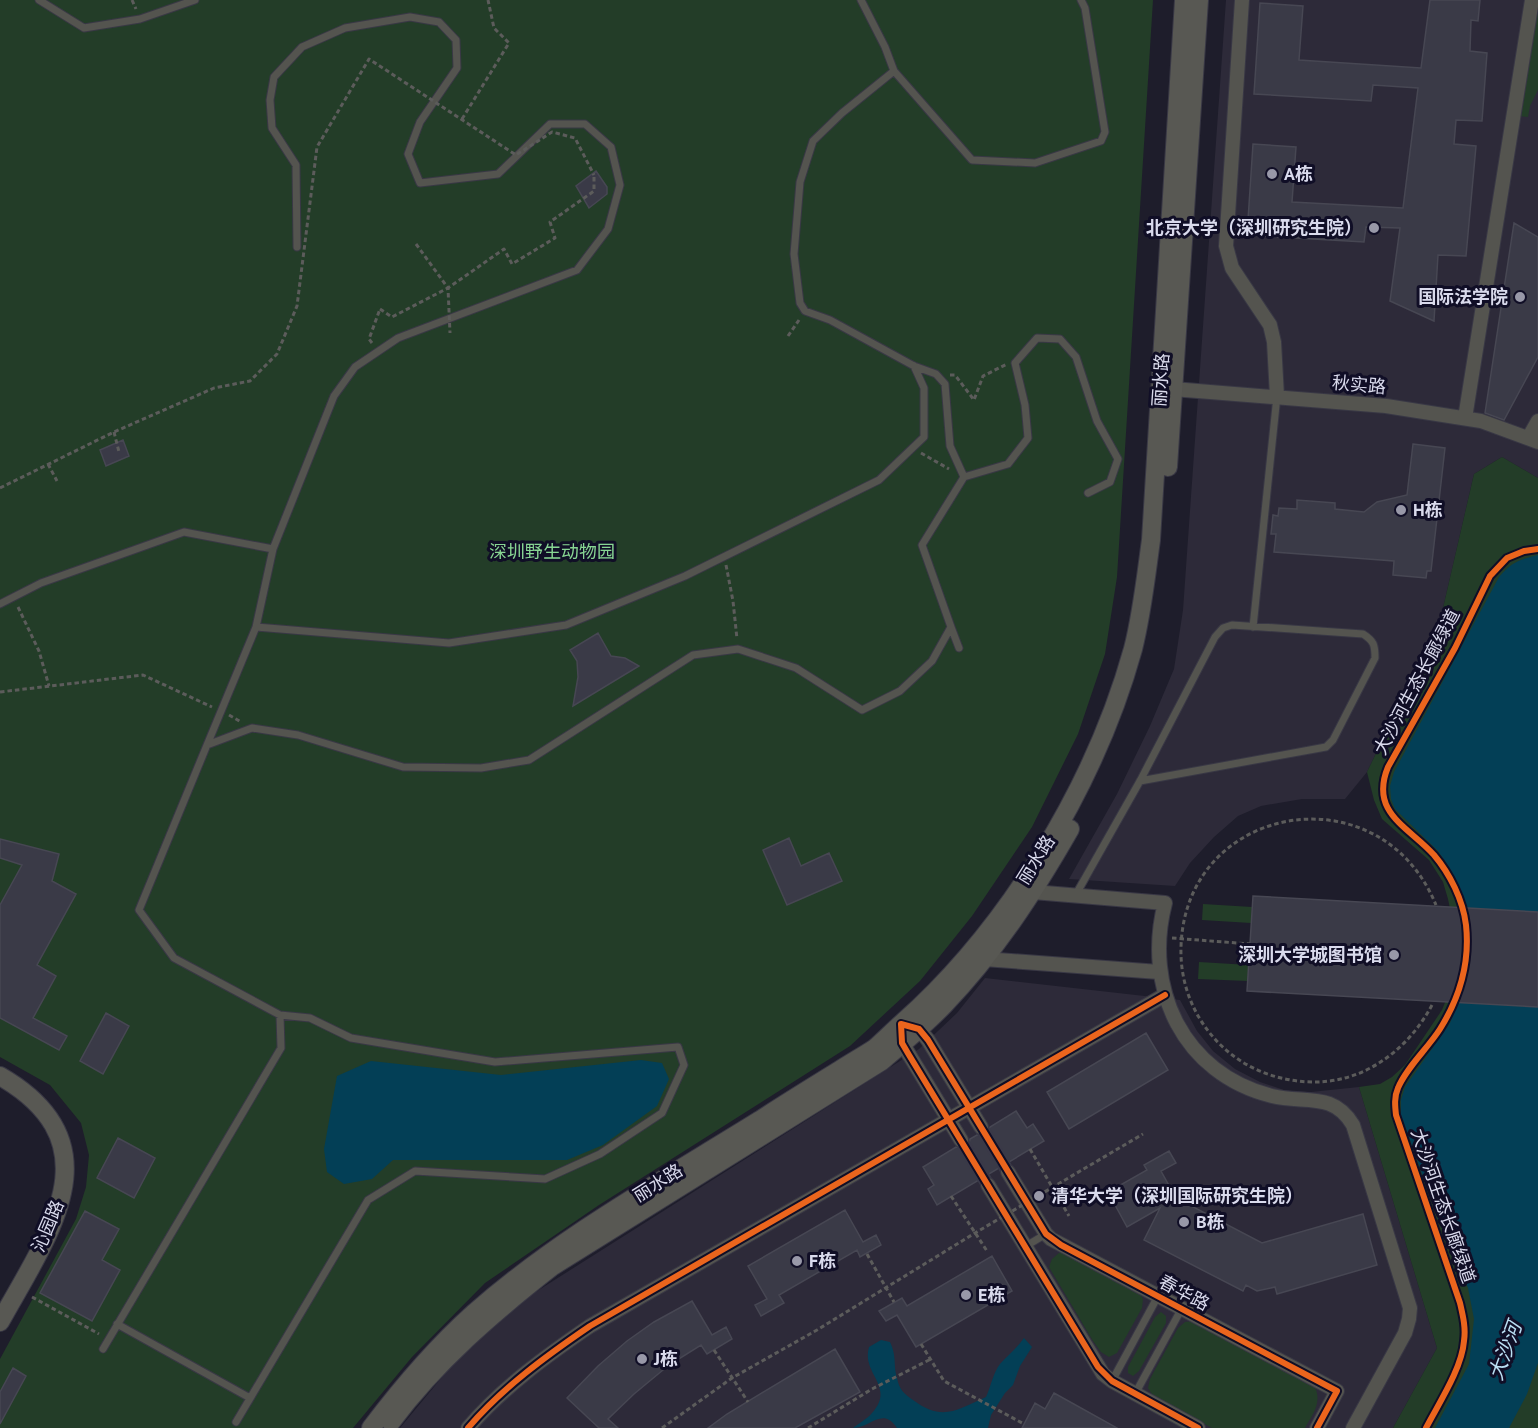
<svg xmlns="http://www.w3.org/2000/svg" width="1538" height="1428" font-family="'PT Sans','Noto Sans SC',sans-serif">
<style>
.education{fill:#2d2a39}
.green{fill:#233d28}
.water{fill:#033f56}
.building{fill:#3a3a47;stroke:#474753;stroke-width:1.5}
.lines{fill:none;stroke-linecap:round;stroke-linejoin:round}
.street-tunnel{stroke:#3a3948;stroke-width:14;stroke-dasharray:14 7;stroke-linecap:butt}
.lane-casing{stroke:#393845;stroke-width:9}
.street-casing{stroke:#393845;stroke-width:16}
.secondary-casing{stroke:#393845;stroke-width:20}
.path{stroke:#5c5c5b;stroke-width:3;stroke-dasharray:4.5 3;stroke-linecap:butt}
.lane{stroke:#54544f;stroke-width:7}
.street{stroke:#54544f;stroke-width:14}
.secondary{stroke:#585853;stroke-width:18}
.path-bridge{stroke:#5c5c5b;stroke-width:3;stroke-dasharray:4.5 3;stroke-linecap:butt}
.cycleway-casing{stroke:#100e26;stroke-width:10}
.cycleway{stroke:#eb651d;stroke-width:6}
.poi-dot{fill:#9898a8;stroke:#100e26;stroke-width:2}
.labels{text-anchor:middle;stroke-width:6;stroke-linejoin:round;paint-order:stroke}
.poi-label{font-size:18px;font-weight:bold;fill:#d9daec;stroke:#100e26;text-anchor:start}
.street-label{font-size:18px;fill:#d9daec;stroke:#100e26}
.park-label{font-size:18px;fill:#88d693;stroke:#100e26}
.water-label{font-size:20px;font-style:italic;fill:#bae0f4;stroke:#100e26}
</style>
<rect width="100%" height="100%" fill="#1e1d2b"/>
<path class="education" d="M1226,0H1538V478L1502,457L1474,474L1440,621L1367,772L1345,799H1302L1261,806L1238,816L1214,837L1190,863L1175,886L1069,879L1117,794L1150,726L1174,669L1183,610Z
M985,978L1180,1000L1197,1031L1213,1051L1235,1069L1260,1082L1284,1090L1311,1092L1359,1087L1437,1348L1393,1428H400L462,1353L523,1300L919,1049L957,1013Z"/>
<path class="green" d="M0,0H1153L1117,577L1105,654L1078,734L1032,827L972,916L920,981L850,1046L599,1205L485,1283L412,1357L353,1428H0V1359L76,1219L86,1187L89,1155L81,1123L50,1085L0,1057Z
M1538,0V90L1530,106L1528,117L1519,116Z
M1502,457L1538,478V1428H1393L1437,1348L1359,1087L1380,1084L1392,1077L1405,1065L1442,1010L1452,985L1455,933L1448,899L1443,882L1429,860L1382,819L1374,800L1367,772L1440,621L1474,474Z
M1203,904L1252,907L1251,923L1202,920Z
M1199,962L1249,965L1248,981L1198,979Z
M1059,1253H1065L1140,1293L1143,1299L1142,1308L1117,1353L1109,1357L1101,1352L1093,1341L1049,1267L1052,1259Z
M1161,1312L1166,1316V1323L1139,1371L1133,1376L1128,1373V1367L1155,1317Z
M1193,1321L1315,1387C1322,1403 1313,1414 1305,1428H1212L1153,1396L1148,1388L1150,1379L1178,1328L1185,1322Z"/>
<path class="water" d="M1538,555V1363L1527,1394L1509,1428H1435L1469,1364L1474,1319L1468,1288L1437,1216L1401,1115V1100L1405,1087L1450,1023L1466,982L1468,912L1453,874L1445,861L1437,850L1395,809L1391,799L1390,786L1394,772L1499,577C1512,562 1518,560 1538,555Z
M641,1060L662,1063L669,1079L657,1106L603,1145L567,1160H393L372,1179L344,1184L327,1172L324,1149L337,1076L371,1061L501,1075Z
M1024,1338L1032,1347L1020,1366L1013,1385L1005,1393L991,1415L988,1428H897C883,1406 870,1428 853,1428C859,1423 867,1419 872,1413C896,1386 861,1374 869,1347L881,1340L890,1342C897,1357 893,1364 897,1378C899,1389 904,1394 913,1400C943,1422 956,1410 986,1397C991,1386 993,1373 1000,1364C1008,1355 1017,1348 1024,1338Z"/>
<path class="building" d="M1430,0H1480L1478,21L1471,20L1470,51L1487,53L1482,121L1456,120L1454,144L1476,146L1466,256L1438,255L1434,321L1390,301L1400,228L1366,227L1364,242L1247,235L1253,144L1296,147L1292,202L1403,208L1418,88L1373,85L1371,101L1254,94L1260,3L1303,6L1299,60L1421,68Z
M596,171L607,187V194L589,208L576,186Z
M1514,223L1538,237V357L1504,420L1485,413Z
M123,440L129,456L106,466L100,450Z
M1413,444L1445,448L1431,571H1427L1426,578L1393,575L1394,561L1274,552L1276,534H1271L1273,515L1278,516L1279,508L1297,509V500L1335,503V509L1364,512L1377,502L1407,495Z
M598,633L611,656L625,658L639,666L573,706L578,677L577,661L570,650Z
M789,838L801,866L829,853L842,881L787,905L763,850Z
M0,839L59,854L52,881L76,894L37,965L56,976L33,1018L67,1036L59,1050L0,1018V905L22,865L0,858Z
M1253,896L1538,912V1007L1247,991Z
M106,1013L129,1026L103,1074L80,1061Z
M1146,1033L1168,1070L1069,1129L1047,1092Z
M1016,1111L1027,1128L1033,1124L1044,1141L937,1205L928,1189L934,1185L923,1167L956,1147L965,1148L969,1144L970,1139L977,1135H985L990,1127Z
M118,1138L155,1158L134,1198L97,1178Z
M1169,1151L1176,1163L1161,1171L1176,1198L1262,1243L1363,1214L1377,1265L1277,1294L1275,1287L1257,1291L1246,1285L1243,1291L1144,1240L1160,1208L1127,1227L1108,1192L1147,1170L1144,1165Z
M845,1210L863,1242L876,1235L881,1245L860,1257L857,1250L779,1295L784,1303L761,1316L755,1305L767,1299L748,1266Z
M85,1211L119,1229L102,1260L120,1270L92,1321L40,1293Z
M992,1256L1012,1291L916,1347L897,1315L886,1321L879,1311L902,1298L907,1306Z
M692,1301L712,1335L726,1327L732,1339L707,1354L701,1345L669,1365L634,1394L608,1419L618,1428H599L567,1398L598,1366L627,1341L654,1322Z
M835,1349L860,1392L795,1428H708L727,1414Z
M13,1368L26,1376L0,1424V1392Z
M1054,1393L1117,1428H1022L1035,1403L1045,1409Z"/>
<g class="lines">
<path class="street-tunnel" d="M981,1127L1008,1172
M961,1140L988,1185"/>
<g class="lane-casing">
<path id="lane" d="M39,0L84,28L140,19L195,0
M861,0L885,47L894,71
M964,477L1008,464L1028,438L1025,405L1015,363L1037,338L1060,339L1076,357L1097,421L1118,459L1110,482L1088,493
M273,549L334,396L355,367L398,338L577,270L608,229L620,185L611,147L585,124H550L498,174L420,183L408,154L420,122L457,68L456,40L439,22L410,17L345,28L302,47L274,77L270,100L272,128L296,165L297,247
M0,604L41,583L184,532L273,549L256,627L207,745
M256,627L449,643L566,625L685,576L879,480L924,437V388L914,366
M951,627L959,648
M1253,627L1277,396
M1075,896L1140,781L1215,637L1223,628L1232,625L1363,634C1374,641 1375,645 1375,658L1333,740L1326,747L1140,781
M1026,1246L1046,1234
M117,1324L250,1398
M103,1349L281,1048L280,1015
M1112,1381L1158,1296
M1135,1394L1182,1308
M236,1422L368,1200L415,1171L545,1179L600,1154L662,1113L684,1065L678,1047L495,1062L351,1038L310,1018L280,1015L174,958L139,910L207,745L252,728L298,735L403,767L481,768L529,760L693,655L738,649L796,668L862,710L900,691L932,661L951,627L922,545L964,477L950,446L945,384L936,374L914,366L830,320L805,311L800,303L794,254L800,182L813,141L842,113L894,71L972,160L1035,163L1101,141L1105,132L1085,8L1081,0"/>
</g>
<g class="street-casing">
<path id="street" d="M1242,0L1226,246L1232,268L1270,325L1274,342L1277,396
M1173,389L1386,406L1481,421L1538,442
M1465,418L1532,0
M1529,437L1538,421
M1033,892L1165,903C1143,988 1183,1074 1272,1096C1304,1104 1333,1091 1353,1125L1410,1308L1409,1319L1405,1333L1353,1428
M984,959L1159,972
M911,1026L919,1029L928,1040L981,1127
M902,1036V1043L961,1140
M1008,1172L1046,1234L1051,1239L1337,1391L1317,1428
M988,1185L1103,1374L1112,1381L1198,1428
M468,1428C502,1388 546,1356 590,1326L1165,995"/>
</g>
<g class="secondary-casing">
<path id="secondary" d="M1168,467L1199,0
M0,1076C118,1144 48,1235 0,1322
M391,1422C437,1361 493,1313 553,1266L882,1061C903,1043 925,1025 944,1005C995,952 1034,892 1070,829
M371,1428C402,1387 435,1348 474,1313C560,1237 662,1181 760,1120C786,1103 812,1087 838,1071C850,1063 863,1056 875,1048C884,1040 893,1031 902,1023C1008,929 1095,786 1133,649C1142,614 1146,576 1151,540L1184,0"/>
</g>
<path class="path" d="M132,0L136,9
M462,119L509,43L494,28L488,0
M416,244L448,288L504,249L512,264L555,238L550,222L594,191V175
M788,336L799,320
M372,343L369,339L380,309
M950,375H955L974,400L983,376L1007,364
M114,432L119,452
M921,453L949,469
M48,464L57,481
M726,565L733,601L737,639
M18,607L39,651L49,686
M0,692L143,675L212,707
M229,715L241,722
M1172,938L1250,944
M1432,1005C1408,1050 1364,1083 1312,1082C1271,1081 1234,1064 1209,1032C1190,1008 1180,978 1181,947C1185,803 1380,769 1436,905
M1030,1149L1069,1216
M951,1196L987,1251
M867,1254L894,1302
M32,1297L99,1334
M921,1344L944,1381L1024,1424
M714,1350L748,1402
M808,1428L872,1389L931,1359"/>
<use href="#lane" class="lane"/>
<use href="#street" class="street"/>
<use href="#secondary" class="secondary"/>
<path class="path-bridge" d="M380,309L392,317L448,288L450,333
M0,488L114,432L214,388L250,381L277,354L297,306L317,147L369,59L516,155L552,132L575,138L594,175
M662,1428L732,1378L817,1330L975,1233L1143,1134"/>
<g class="cycleway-casing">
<path id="cycleway" d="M468,1428C502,1388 546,1356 590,1326L1165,995
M1198,1428L1112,1381L1098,1367L909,1055L902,1043L901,1024L919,1029L928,1040L1046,1234L1061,1245L1337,1391L1317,1428
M1426,1428C1439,1403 1462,1368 1464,1341C1466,1328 1463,1316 1460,1303L1396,1115C1395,1106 1394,1097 1398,1088C1406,1068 1428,1048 1440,1029C1460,997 1470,962 1466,925C1463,900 1450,874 1434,855C1409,827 1369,813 1388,767L1455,648L1490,576L1507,558L1524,551L1538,549"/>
</g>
<use href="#cycleway" class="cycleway"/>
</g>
<g class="poi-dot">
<circle cx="1272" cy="174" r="6"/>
<circle cx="1374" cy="228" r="6"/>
<circle cx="1520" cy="297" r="6"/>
<circle cx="1401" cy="510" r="6"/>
<circle cx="1394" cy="955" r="6"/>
<circle cx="1039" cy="1196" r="6"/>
<circle cx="1184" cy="1222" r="6"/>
<circle cx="797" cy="1261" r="6"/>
<circle cx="966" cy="1295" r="6"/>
<circle cx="642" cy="1359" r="6"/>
</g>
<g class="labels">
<g class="poi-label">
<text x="1284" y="180">A栋</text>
<text x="1362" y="234" text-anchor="end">北京大学（深圳研究生院）</text>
<text x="1508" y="303" text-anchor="end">国际法学院</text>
<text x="1413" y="516">H栋</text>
<text x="1382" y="961" text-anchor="end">深圳大学城图书馆</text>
<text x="1051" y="1202">清华大学（深圳国际研究生院）</text>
<text x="1196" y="1228">B栋</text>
<text x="809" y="1267">F栋</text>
<text x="978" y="1301">E栋</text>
<text x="654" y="1365">J栋</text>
</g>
<g class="street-label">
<text transform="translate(1161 380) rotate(-86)" y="6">丽水路</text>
<text transform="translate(1359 385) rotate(5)" y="6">秋实路</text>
<text transform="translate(1417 682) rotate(-62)" y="6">大沙河生态长廊绿道</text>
<text transform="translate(1036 860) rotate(-58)" y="6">丽水路</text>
<text transform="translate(658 1183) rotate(-32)" y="6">丽水路</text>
<text transform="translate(1443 1206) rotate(71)" y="6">大沙河生态长廊绿道</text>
<text transform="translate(48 1226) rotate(-67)" y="6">沁园路</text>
<text transform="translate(1184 1293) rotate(28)" y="6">春华路</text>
</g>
<g class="park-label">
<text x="552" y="558">深圳野生动物园</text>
</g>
<g class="water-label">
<text transform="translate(1505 1351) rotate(-70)" y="7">大沙河</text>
</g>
</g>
</svg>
